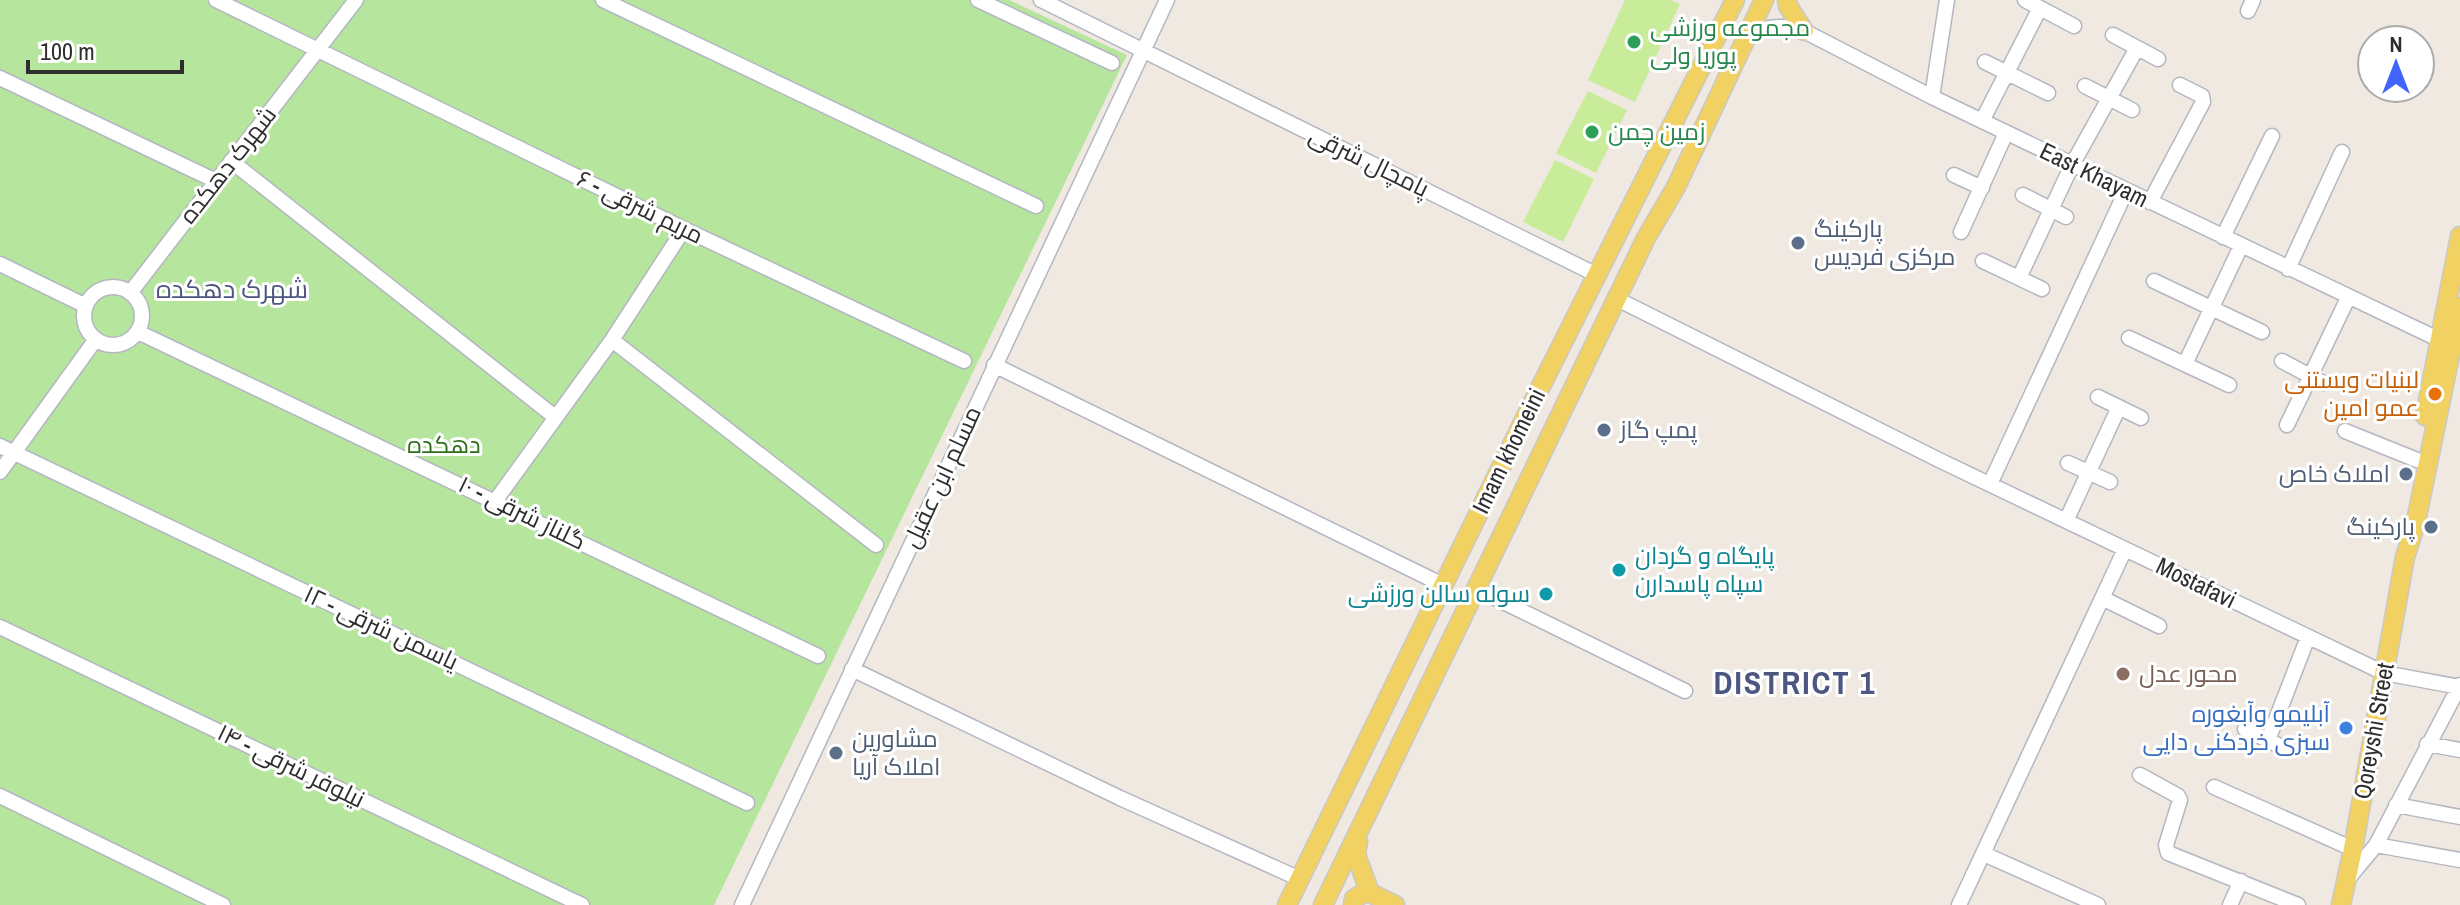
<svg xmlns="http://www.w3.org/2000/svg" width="2460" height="905" font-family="'Archivo Narrow',Cairo,sans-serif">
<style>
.green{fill:#b6e59e}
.pitch{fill:#c9ec9a}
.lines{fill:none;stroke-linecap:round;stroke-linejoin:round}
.minor-casing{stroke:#b4b7c1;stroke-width:17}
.major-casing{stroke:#c9c9c9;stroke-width:21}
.minor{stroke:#fff;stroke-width:14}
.major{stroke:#f2d163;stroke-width:18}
.leisure-dot{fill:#2e9e5b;stroke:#fff;stroke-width:3}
.service-dot{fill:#5c6f8a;stroke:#fff;stroke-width:3}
.food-dot{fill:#e8710a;stroke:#fff;stroke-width:3}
.culture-dot{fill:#0f9aa8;stroke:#fff;stroke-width:3}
.education-dot{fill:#8d6e63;stroke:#fff;stroke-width:3}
.shop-dot{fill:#3f7fe0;stroke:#fff;stroke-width:3}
.labels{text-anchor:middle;stroke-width:6;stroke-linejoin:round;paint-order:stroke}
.leisure-label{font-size:24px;fill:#27864d;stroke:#fff;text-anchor:start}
.street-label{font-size:24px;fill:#2e2e2e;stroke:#fff}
.service-label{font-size:24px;fill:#4e5e75;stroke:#fff;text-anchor:start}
.food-label{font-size:24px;fill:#c56008;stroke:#fff;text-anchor:end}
.park-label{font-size:24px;fill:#2c6e1b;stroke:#fff}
.culture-label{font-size:24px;fill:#0d838f;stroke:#fff;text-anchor:start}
.education-label{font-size:24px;fill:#785e54;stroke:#fff;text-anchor:start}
.shop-label{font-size:24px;fill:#366cbe;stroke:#fff;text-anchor:end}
.neighbourhood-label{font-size:26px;fill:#4d5680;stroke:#fff}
.district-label{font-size:32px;font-weight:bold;letter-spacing:2px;fill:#4d5680;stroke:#fff}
</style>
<rect width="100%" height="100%" fill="#efe9e1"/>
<path class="green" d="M0,0H1009L1127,55L714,905H0Z"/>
<path class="pitch" d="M1625,0H1670L1680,4L1635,102L1588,80Z
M1588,91L1627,110L1596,173L1556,153Z
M1555,160L1594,179L1563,242L1523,222Z"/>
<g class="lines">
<g class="minor-casing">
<path id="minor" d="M216,0L684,229L964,361
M603,0L1036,206
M978,0L1112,63
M1041,0L1597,275
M2025,0L2074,26
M2248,11L2253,0
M1747,33C1768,27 1782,24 1804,31L1932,97L2440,340
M2113,35L2158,59
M1985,62L2048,93
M0,78L216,181
M2085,86L2132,110
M1932,97L1947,0
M1982,121L2040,8
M231,161L555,417
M1954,175L1982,188
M2023,195L2066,217
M2150,202L2203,102L2202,96L2180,85
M1961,232L2006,133
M2223,237L2272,136
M1983,261L2042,289
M0,264L86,306
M2288,269L2342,152
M2019,278L2072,165L2137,48
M2154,281L2262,332
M84 316a29 29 0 1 1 58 0a29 29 0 1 1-58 0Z
M130,293L356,0
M1617,299L1939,460L2384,673L2460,687
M138,332L818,656
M2129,338L2229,385
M612,340L876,545
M2282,361L2323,383
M2185,364L2241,246
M994,365L1443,585
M2098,397L2141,418
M2287,425L2348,298
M2345,431L2417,460
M0,446L747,803
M2068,463L2110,482
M0,472L96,339
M1990,484L2126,191
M496,500L612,340L684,229
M2066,521L2119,407
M1477,589L1685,691
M2102,598L2159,626
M0,627L582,905
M852,669L1120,798L1300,879
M2245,729L2284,748
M2268,740L2308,637
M2427,744L2460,750
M2140,775L2178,796L2180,800L2166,845L2168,853L2298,905
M2214,787L2353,849
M0,796L223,905
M2396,805L2460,817
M2376,845L2460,860
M1984,854L2098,905
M2347,880L2376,845L2460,685
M742,905L1167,0
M1959,905L2125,549
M2230,905L2241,881"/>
</g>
<g class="major-casing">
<path id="major" d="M1787,0L1788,6L1804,31
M2425,416L2460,236
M1358,842L1356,855L1370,893L1395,905
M1287,905L1528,412L1735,0
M1323,905L1646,238L1676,187L1764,0
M1353,905L1354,899L1362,894L1370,893
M2341,905L2353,849L2405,557L2415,526L2460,307"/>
</g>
<use href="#minor" class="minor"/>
<use href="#major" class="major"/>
</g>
<g class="leisure-dot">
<circle cx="1634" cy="42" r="8"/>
<circle cx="1592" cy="132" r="8"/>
</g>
<g class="service-dot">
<circle cx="1798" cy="243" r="8"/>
<circle cx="1604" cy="430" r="8"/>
<circle cx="2406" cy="474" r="8"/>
<circle cx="2431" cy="527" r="8"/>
<circle cx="836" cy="753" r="8"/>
</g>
<circle class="food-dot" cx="2435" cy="394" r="8"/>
<g class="culture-dot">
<circle cx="1619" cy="570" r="8"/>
<circle cx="1546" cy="594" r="8"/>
</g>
<circle class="education-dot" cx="2123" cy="674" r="8"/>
<circle class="shop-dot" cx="2346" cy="728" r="8"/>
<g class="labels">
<g class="leisure-label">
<text x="1650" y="36">مجموعه ورزشی<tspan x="1650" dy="28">پوریا ولی</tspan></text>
<text x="1608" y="140">زمین چمن</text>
</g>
<g class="street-label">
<text transform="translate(1369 162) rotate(26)" y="8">پامچال شرقی</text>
<text transform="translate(228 165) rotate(-52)" y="8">شهرک دهکده</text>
<text transform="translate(2094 175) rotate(26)" y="8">East Khayam</text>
<text transform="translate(640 207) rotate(26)" y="8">مریم شرقی - ۶</text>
<text transform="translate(1509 451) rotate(-64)" y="8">Imam khomeini</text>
<text transform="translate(942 477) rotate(-65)" y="8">مسلم ابن عقیل</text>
<text transform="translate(522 513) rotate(26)" y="8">گلناز شرقی - ۱۰</text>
<text transform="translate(2196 583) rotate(26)" y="8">Mostafavi</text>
<text transform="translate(381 628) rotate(25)" y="8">یاسمن شرقی - ۱۲</text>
<text transform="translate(2374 731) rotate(-80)" y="8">Qoreyshi Street</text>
<text transform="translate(291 766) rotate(26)" y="8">نیلوفر شرقی - ۱۴</text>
</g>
<g class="service-label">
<text x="1814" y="237">پارکینگ<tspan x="1814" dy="28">مرکزی فردیس</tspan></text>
<text x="1620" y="438">پمپ گاز</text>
<text x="2390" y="482" text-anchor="end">املاک خاص</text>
<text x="2415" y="535" text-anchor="end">پارکینگ</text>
<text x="852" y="747">مشاورین<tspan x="852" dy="28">املاک آریا</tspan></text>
</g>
<g class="food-label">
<text x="2419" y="388">لبنیات وبستنی<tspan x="2419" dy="28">عمو امین</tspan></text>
</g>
<g class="park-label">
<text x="444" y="453">دهکده</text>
</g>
<g class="culture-label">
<text x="1635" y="564">پایگاه و گردان<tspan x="1635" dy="28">سپاه پاسدارن</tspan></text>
<text x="1530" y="602" text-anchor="end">سوله سالن ورزشی</text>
</g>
<g class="education-label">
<text x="2139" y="682">محور عدل</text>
</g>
<g class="shop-label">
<text x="2330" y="722">آبلیمو وآبغوره<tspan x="2330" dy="28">سبزی خردکنی دایی</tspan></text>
</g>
<g class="neighbourhood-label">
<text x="232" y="298">شهرک دهکده</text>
</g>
<g class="district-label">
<text x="1795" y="694">DISTRICT 1</text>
</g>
</g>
<g transform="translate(2396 64)"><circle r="38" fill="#ffffff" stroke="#ababab" stroke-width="2"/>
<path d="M0-6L14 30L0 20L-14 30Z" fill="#4264fb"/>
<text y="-12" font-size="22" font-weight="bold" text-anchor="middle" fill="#2e2e2e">N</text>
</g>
<path d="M28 60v12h154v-12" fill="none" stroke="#2e2e2e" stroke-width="4"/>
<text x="40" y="60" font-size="24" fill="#2e2e2e" stroke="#ffffff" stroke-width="6" paint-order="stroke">100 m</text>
</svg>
